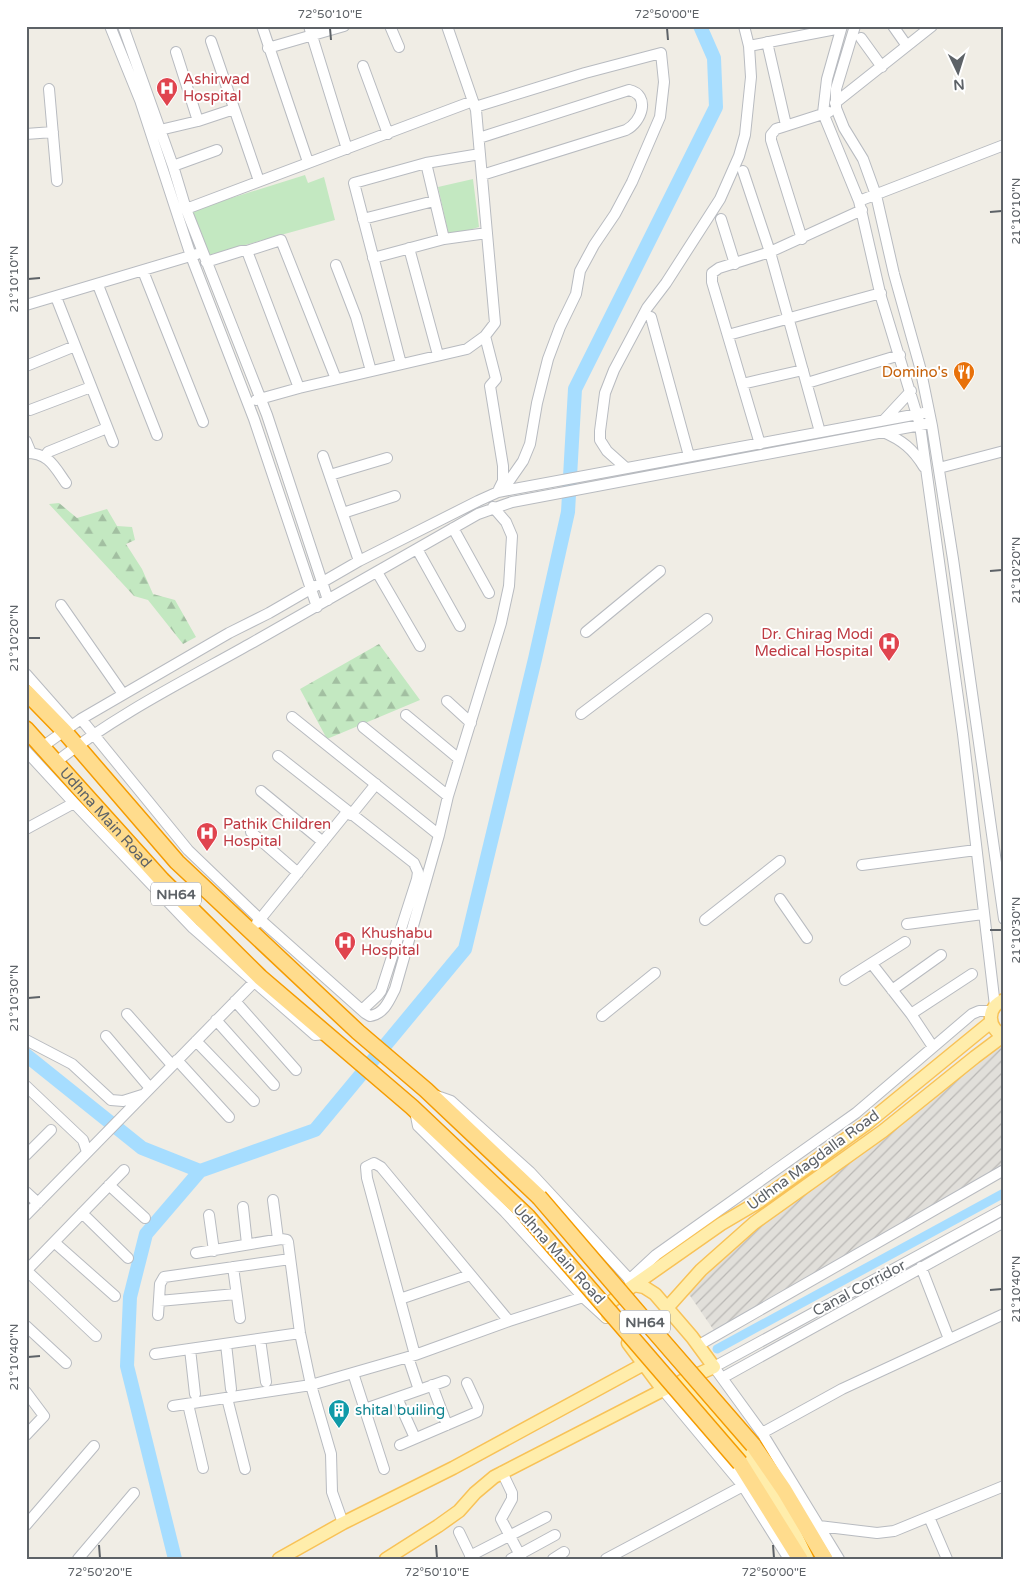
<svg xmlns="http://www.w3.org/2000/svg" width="1030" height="1585" font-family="'Varela Round',sans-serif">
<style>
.industrial{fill:url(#industrial-furrows)}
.forest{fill:url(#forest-firs)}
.garden{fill:#c3e8c1}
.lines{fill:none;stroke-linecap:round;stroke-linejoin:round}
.canal{stroke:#a6ddff;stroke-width:9}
.river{stroke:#a6ddff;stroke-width:14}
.minor-casing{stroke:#b8bbc0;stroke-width:12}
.major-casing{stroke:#f8c257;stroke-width:15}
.highway-casing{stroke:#f59c00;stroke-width:18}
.minor{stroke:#fff;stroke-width:10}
.major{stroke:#ffedab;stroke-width:12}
.highway{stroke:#ffdc8d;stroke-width:15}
.highway-bridge-casing{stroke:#f59c00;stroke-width:18;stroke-linecap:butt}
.highway-bridge{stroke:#ffdc8d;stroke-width:15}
.ticks{fill:none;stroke:#5d6267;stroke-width:2}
.labels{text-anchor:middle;stroke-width:4;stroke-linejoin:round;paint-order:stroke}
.shield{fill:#fff;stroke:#8e9195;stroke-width:1}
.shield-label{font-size:14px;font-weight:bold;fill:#5d6267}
.health-label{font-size:15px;fill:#be3a42;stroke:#fff;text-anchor:start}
.food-label{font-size:15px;fill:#c56008;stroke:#fff;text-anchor:end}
.street-label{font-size:15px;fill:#5d6267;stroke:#fff}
.culture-label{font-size:15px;fill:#0d838f;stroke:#fff;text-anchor:start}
.neatline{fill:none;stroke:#5d6267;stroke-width:2}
.ticks-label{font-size:12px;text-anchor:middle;fill:#5d6267}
</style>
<defs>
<pattern id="industrial-furrows" width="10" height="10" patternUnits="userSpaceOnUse" patternTransform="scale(1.25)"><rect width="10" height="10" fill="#e1dfda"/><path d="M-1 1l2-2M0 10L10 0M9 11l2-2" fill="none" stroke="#bab8b5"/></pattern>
<pattern id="forest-firs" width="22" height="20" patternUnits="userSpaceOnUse" patternTransform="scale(1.25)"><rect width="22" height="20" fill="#c3e8c1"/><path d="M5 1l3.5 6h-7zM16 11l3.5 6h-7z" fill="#a2bfa1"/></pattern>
</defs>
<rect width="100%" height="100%" fill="#f0ede5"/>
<path class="industrial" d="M1004,1037V1169L715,1332L686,1290L752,1226Z"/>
<path class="forest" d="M59,503L77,518L107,509L117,526L132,527L135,540L126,544L142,569L153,594L175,600L196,637L183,644L148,600L134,596L49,504Z
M379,644L420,700L327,739L300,689Z"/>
<path class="garden" d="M305,175L308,183L324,177L335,220L209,255L190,211Z
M473,179L479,227L449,236L438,187Z"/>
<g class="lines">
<path class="canal" d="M717,1349L1004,1193"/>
<path class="river" d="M26,1055L142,1148L200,1171L315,1130L465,949L535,659L568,512L575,389L716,107L714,58L700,26
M175,1559L127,1366L130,1297L146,1234L200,1171"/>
<g class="minor-casing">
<path id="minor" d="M110,26L140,100L191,256L254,419L317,607
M123,26L173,166L186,209L267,415L328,600
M262,26L308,162
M309,26L347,149
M390,26L399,47
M842,26L827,79L823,113L859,201L881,297L920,425L963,734L995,1006
M855,26L836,89V108L844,128L863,159L876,195L894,274L920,367L932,426L953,559L1004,919
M893,26L907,46
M861,38L882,67
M211,41L259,181
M767,42L786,125
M749,46L841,28
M268,48L344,26
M176,52L198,121
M363,66L388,134
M49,89L57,181
M835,103L932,26
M475,107L585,73L661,53L664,82L660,117L632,182L615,214L594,245L580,271L576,294L560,327L548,359L537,403L530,444L523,461L502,491
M160,130L198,121L234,109
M26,134L53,132
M479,138L629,90C651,95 642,122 626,130L482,175
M426,163L444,239
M173,166L217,150
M743,171L770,252L820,432
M859,201L1004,145
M186,209L473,101
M363,219L434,201
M721,219L735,264
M802,239L771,140V135L776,129L829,112
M409,248L438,355
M247,251L299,388
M373,258L444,239L487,233
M206,262L241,251H247L281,240L336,379
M336,265L356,317L371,371
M143,271L203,422
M98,285L157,435
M56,297L113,442
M26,305L197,254
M651,317L689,456
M728,335L881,293
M485,336L496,379L490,386L503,466V481L499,489
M401,364L354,183L426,163L480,154
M26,366L75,346
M807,383L900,355
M742,384L803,370
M256,400L299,388L467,349L485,336L495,323L476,110L447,26
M30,410L91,387
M884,420L911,391
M883,432C902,440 913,449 924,467
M26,441L31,453
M760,444L712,282V273L719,268L770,252L862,210
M26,453C49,453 54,466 66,483
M45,456L48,452L107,428
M323,456L359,561
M626,468L607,451L600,440V431L605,393L614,370L647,308L666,283L720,199L739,156L745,135L751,77L749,46L744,26
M939,468L1004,451
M330,475L387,458
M343,513L395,496
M453,528L489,593
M417,549L460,626
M377,572L420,646
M61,605L123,694
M586,632L660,571
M26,674L71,725
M447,701L471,723
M581,714L707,619
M406,715L459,759
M292,717L439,835
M81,719L188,850L264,923L365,1013L370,1016C384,1014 389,1001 395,989L439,835L448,796L501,623L509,586L512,536L506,522L493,507
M363,727L448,796
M42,747L81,719L229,633L269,613L359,561L478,501L498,492L929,412
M26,751L74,803L193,928L315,1035L326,1034
M278,756L414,863L418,872L417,879L381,991L378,995L362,1010
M56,762C116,715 184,681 250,644C326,601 402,557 478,514L512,502L931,423
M261,791L323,842
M351,815L376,784
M26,829L74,803
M251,832L298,873
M862,865L976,850
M780,899L807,938
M705,920L780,861
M257,923L347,812
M907,924L983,914
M872,964L911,1014L933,1047
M845,980L905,942
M892,990L941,955
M235,1001L296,1070
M127,1014L172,1065
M911,1014L972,974
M602,1016L655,973
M216,1020L274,1085
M106,1036L150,1088
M26,1040L72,1064L111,1100L123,1101L142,1095
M196,1041L254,1101
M177,1060L229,1117
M26,1086L83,1140L87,1152
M434,1095L451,1101L530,1172L633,1283
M415,1111L418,1126L505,1212L583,1297L606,1318
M26,1155L51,1130
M109,1185L145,1218
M26,1192L38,1203
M273,1200L278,1239
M243,1207L247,1244
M82,1213L128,1258
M26,1215L258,978
M209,1215L214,1251
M54,1242L115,1296
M196,1253L281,1239L287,1240L288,1242L300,1333L311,1385L331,1454L332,1492L343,1523
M233,1267L240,1318
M921,1267L949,1339
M26,1270L96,1336
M26,1271L124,1170
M629,1280L656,1255L856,1113L972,1014L979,1011H992
M400,1299L470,1275
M159,1301L236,1294
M158,1315L160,1284L164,1277L290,1259
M26,1326L66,1363
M260,1339L266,1382
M226,1344L231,1389
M699,1345L1004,1170
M190,1349L195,1394
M155,1354L300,1333
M415,1355L367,1178L366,1167L374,1163L381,1167L509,1321
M408,1357L419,1390
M353,1373L384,1469
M722,1378L1004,1222
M432,1385L447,1425
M663,1390L743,1486L789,1559
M26,1392L44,1416L26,1435
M227,1398L245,1469
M397,1398L415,1438
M188,1404L203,1468
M173,1406L311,1385L415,1355L509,1321L583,1297
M365,1409L445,1381
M762,1433L842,1389L1004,1314
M400,1445L477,1412L478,1407L467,1383
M502,1472L512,1493V1499L501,1519L522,1559
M929,1517L947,1559
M26,1525L94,1446
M819,1526L877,1533L894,1531L1004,1486
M459,1532L472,1559
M470,1556L546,1517
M78,1559L134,1493
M511,1559L555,1535
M553,1559L564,1552
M606,1559L743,1486
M839,1559L762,1433L714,1367L1004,1209"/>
</g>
<g class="major-casing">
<path id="major" d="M1004,1000C986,1007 987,1028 1004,1036
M667,1308L701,1270L754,1223L883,1131L975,1057L1003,1036
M607,1316L610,1303L617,1297L721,1224L760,1201L865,1125L991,1022
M628,1343L663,1390L714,1367L692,1337L655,1294L644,1287L634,1285
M682,1381L755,1467L792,1527L807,1558
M279,1559L343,1523L453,1468L644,1364
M386,1559L438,1526L459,1511L475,1493L494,1477L663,1390"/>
</g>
<g class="highway-casing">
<g id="highway">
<path d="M26,692L64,731L177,862L358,1032L426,1090L539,1197"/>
<path id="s1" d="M26,729L162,880L260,977L412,1107L527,1216"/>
<path d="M753,1445L784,1490L825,1559"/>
<path d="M740,1463L800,1559"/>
</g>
</g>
<use href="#minor" class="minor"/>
<use href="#major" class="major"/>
<use href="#highway" class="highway"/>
<g class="highway-bridge-casing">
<path id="highway-bridge" d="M539,1197L641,1316L753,1445
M527,1216L740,1463"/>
</g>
<use href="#highway-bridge" class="highway-bridge"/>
</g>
<path class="ticks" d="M330,28L331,40M667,28L668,40M990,212L1002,211M28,279L40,278M990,571L1002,570M28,638H40M990,930H1002M28,998L40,997M990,1290L1002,1289M28,1357L40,1356M99,1545L100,1558M436,1545L437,1558M773,1545L774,1558"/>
<defs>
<g id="hospital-pin" transform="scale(1.125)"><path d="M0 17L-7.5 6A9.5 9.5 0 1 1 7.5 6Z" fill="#e0444e" stroke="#fff"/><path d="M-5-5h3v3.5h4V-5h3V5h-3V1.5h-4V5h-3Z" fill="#fff"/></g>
<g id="restaurant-pin" transform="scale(1.125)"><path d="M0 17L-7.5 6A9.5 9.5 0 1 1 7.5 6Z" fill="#e8710a" stroke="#fff"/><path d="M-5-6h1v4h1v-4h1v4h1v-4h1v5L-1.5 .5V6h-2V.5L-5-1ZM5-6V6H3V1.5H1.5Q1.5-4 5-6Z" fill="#fff"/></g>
<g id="building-pin" transform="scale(1.125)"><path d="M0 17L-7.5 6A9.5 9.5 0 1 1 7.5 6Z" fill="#0f9aa8" stroke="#fff"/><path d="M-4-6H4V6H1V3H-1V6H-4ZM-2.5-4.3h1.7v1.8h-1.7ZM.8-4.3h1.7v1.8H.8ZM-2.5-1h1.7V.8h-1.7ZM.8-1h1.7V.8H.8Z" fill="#fff"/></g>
</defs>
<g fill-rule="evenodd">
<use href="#hospital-pin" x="167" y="88"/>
<use href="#restaurant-pin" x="964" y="372"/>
<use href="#hospital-pin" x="889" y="643"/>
<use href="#hospital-pin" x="207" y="833"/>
<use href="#hospital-pin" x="345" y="942"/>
<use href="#building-pin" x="339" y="1410"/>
</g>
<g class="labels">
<g class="shield">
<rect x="151" y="882.5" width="50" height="23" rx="4"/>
<rect x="620" y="1310.5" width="50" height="23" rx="4"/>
</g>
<g class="shield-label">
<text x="176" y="899">NH64</text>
<text x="645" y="1327">NH64</text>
</g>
<g class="health-label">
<text x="183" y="84">Ashirwad<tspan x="183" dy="17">Hospital</tspan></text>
<text x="873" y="639" text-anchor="end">Dr. Chirag Modi<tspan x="873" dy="17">Medical Hospital</tspan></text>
<text x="223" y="829">Pathik Children<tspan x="223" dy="17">Hospital</tspan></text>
<text x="361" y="938">Khushabu<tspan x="361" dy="17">Hospital</tspan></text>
</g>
<g class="food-label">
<text x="948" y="377">Domino's</text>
</g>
<g class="street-label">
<text dy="5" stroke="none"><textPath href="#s1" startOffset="119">Udhna Main Road</textPath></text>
<text transform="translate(813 1160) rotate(-36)" y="5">Udhna Magdalla Road</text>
<text transform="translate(559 1254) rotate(48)" y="5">Udhna Main Road</text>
<text transform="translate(859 1288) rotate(-28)" y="5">Canal Corridor</text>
</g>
<g class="culture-label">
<text x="355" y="1415">shital builing</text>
</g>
</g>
<rect width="1030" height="1585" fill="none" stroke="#ffffff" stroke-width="55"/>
<g transform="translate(958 72) rotate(176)" stroke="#ffffff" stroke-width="4" paint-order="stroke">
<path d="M0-4L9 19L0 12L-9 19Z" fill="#5d6267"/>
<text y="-8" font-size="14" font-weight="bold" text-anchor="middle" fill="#5d6267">N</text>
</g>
<rect x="28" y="28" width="974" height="1530" class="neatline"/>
<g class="ticks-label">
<text x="330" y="18">72°50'10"E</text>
<text x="667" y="18">72°50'00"E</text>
<text transform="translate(1016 211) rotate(-90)" y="4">21°10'10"N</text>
<text transform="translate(14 279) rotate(-90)" y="4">21°10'10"N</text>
<text transform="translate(1016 570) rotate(-90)" y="4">21°10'20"N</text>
<text transform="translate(14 638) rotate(-90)" y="4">21°10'20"N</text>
<text transform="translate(1016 930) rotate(-90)" y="4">21°10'30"N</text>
<text transform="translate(14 998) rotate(-90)" y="4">21°10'30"N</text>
<text transform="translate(1016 1289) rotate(-90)" y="4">21°10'40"N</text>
<text transform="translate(14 1357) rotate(-90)" y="4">21°10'40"N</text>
<text x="100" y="1576">72°50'20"E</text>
<text x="437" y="1576">72°50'10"E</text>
<text x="774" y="1576">72°50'00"E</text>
</g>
</svg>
